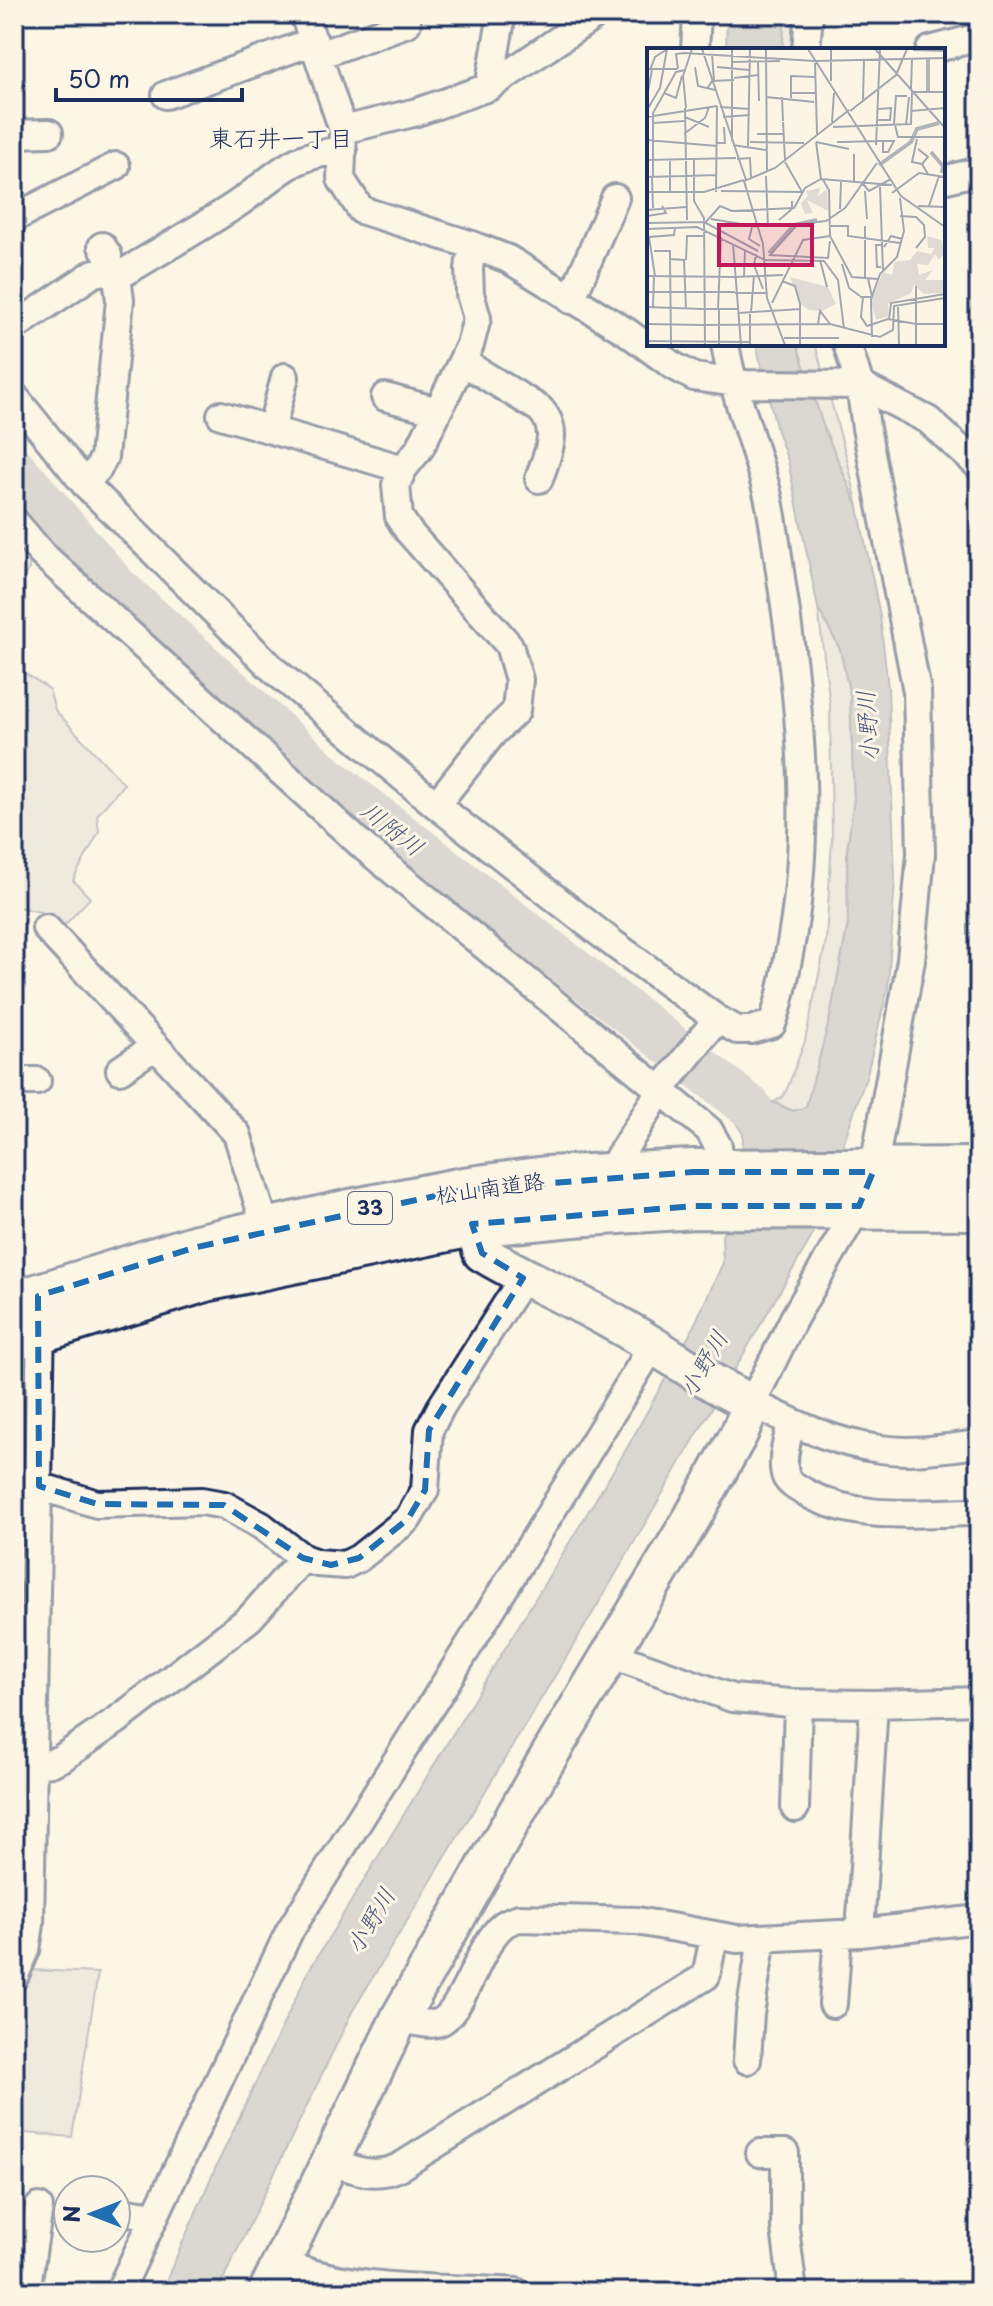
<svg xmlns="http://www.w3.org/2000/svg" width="993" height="2306" font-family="'Playpen Sans','Klee One',sans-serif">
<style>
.green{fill:#dfdbd4;stroke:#7d8599;stroke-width:2}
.water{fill:#b2b4b8;stroke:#767f94;stroke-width:2}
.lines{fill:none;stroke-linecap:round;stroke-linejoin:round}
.river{stroke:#b2b4b8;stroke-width:44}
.street-casing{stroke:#1b2f5e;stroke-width:32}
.secondary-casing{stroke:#1b2f5e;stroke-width:42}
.highway-casing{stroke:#1b2f5e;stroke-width:50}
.street{stroke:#fcf5e5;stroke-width:26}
.secondary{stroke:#fcf5e5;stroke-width:36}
.highway{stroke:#fcf5e5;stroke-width:44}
.marked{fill:none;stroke:#1f6fb2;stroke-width:6;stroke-dasharray:16 10;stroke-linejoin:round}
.labels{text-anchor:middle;stroke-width:6;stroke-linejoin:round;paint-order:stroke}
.shield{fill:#fcf5e5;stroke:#5e6a86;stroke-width:2}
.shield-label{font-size:20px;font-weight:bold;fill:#1b2f5e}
.street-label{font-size:22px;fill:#1b2f5e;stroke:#fcf5e5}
.neighbourhood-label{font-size:24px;fill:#1b2f5e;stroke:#fcf5e5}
.water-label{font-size:24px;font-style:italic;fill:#485779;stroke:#fcf5e5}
.inset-river{fill:none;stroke:#b2b4b8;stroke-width:4}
.inset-road{fill:none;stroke:#a2a6af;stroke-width:2}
.view{fill:#c2185b;fill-opacity:0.15;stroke:#c2185b;stroke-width:4}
.inset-edge{fill:none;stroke:#1b2f5e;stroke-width:4}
</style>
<rect width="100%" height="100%" fill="#fcf5e5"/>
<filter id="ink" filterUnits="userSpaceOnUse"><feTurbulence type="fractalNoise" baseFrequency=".0125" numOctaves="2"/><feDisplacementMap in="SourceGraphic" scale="16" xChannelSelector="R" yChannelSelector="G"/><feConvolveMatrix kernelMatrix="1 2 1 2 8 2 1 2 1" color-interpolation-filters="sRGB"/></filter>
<g filter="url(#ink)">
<path class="green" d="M785,14H793L791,50H782Z
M797,344H815L847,459L858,507L823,426Z
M14,529L30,546L29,569L14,590Z
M818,608L840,649L850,695L854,799L847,851L848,924L829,1022L806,1108L793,1111L774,1102L782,1097L787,1089L805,1041L826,941L832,839L830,705Z
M14,666L49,689L55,710L124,784L97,815L99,832L73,880L90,898L64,926L44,913L14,906Z
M31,1970L98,1973L72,2137L14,2132V1997Z"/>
<path class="water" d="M727,14H785L782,50H726Z
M756,344H797L823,426L858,507L880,616L888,688L895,879L888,987L867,1074L811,1238L597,1606L352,2012L217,2292H161L215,2169L308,1972L627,1448L690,1334L723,1263L722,1236L742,1187L743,1134L704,1073L793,1111L806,1107L829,1022L848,924L847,851L854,799L850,695L840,649L818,608L788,461L777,431Z"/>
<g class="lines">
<path class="river" d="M14,468L115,586L325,776L750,1107"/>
<g class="street-casing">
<path id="street" d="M304,14L343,130L341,179L361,210L472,245L508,259L627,332L672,365L694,377L745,384L860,385L928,420L979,466
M695,50L697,14
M806,50L809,14
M930,50L979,37
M319,55L407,23
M489,87L502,14
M166,95L314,41
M343,130L417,112L489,87L597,14
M14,134L49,133
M943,180L979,171
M14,218L116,166
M102,246L108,255V271
M571,300L615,198
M14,327L94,273L108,271L117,277
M847,344L860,385L866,428L917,691L921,854L911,960L873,1172L859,1206L794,1318L752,1403C793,1423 834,1443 880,1449C913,1454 947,1448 979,1444
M463,362L540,409C561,431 547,454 539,479
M14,396L84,483L275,671L436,805L615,945L717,1019L737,1030H751L772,1024C781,1002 784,978 789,954C813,832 801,713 783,592C778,560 775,527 768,496C755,444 734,397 725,344
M385,397L438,411
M221,415L403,469
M271,430L285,377
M84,483L98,469L104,457L120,300L117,277C156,253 196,231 234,206C274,180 290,152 343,151
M14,521L42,554L365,848L709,1130L718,1146L719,1171
M436,805L493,733L516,711L519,680L509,645L409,532L399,517L396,485L403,469L420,448L470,345L477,318L470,294L469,269L472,245
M46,928L237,1134L270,1241
M120,1070L154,1047
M14,1081H37
M607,1176L660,1091L717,1019
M791,1422C788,1438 780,1461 786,1477C791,1486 802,1490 810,1495C862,1522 923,1512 979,1512
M39,1486L97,1504L202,1501L224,1505L262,1526L303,1558L317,1563L345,1565L359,1558L408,1519L425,1490L429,1430L441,1407L523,1278
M612,1655L732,1698L790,1703L874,1704L979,1701
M34,1765L51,1763L62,1758L120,1718L250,1618L303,1558
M795,1808L798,1703
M860,1933L874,1704
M14,1977L26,1950L30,1924L41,1320
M833,2004L838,1935
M400,2017C411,2020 425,2026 437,2023C462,2017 478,1946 502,1926C506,1922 513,1920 519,1918L637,1921L737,1939L860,1933L979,1919
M747,2060L750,2014L762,1938
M760,2153H785V2228L793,2292
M331,2161C356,2171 376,2179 401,2166L706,1976L714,1937
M116,2210L154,2216
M281,2263C355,2292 438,2287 516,2292
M26,2292L39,2207
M119,2292L289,1932L475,1636L652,1347"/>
</g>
<g class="secondary-casing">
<path id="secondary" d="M267,2292L400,2017L543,1766L692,1518L739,1434L752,1403C703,1381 660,1347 613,1322C570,1297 524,1279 482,1253L466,1199"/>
</g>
<g class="highway-casing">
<path id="highway" d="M14,1304L197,1247L350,1212L463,1190L546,1179L693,1172L979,1170
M14,1338L205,1279L472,1224L573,1214L695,1206L979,1207"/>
</g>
<use href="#street" class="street"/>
<use href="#secondary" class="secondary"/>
<use href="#highway" class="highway"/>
</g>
</g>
<path d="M0 0H993V2306H0ZM693,1172H873L859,1206H695L472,1224L482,1253L523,1278L429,1430L425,1490L408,1519L359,1558L331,1565L303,1558L224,1505L97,1504L39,1486L38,1296L197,1247L463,1190Z" fill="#fcf5e5" fill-opacity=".55" fill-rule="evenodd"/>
<path class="marked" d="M693,1172H873L859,1206H695L472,1224L482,1253L523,1278L429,1430L425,1490L408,1519L359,1558L331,1565L303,1558L224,1505L97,1504L39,1486L38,1296L197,1247L463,1190Z"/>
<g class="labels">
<rect class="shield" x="348" y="1192" width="44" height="32" rx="6"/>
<g class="shield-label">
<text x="370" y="1215">33</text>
</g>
<g class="street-label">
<text transform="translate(490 1188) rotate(-8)" y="8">松山南道路</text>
</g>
<g class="neighbourhood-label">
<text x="281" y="147">東石井一丁目</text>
</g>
<g class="water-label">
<text transform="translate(868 726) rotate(-94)" y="8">小野川</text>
<text transform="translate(392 829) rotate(38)" y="8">川附川</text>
<text transform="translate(704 1364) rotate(-60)" y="8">小野川</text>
<text transform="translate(371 1921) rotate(-59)" y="8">小野川</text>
</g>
</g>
<g transform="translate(647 48)">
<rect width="298" height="298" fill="#fcf5e5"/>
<path d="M173,140L171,148L180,141L181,163L160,152L166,165L158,166L154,155L161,148L159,143ZM280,188L294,192L298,204L292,212L288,206L281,217L270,216L272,227L286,222L278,232H298V245L277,246L267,237L264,245L241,256L242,268L229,272L224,252L236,224L245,227L248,214L263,212L270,203L284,206L288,200H281ZM143,229L181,239L189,256L175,263L162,262L153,256Z" fill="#dfdbd4"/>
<path class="inset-river" d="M281,11V43M284,104L296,118L295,125M232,117L264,94L270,81L292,75M122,205L147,177L170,172"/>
<path class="inset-road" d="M55,1L99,132M85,1V93M119,1L120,123M161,1L254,148L298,179M184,1V33M228,1L298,80M266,2L298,3M65,6L67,32M111,13L112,53M86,14L133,13M168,15L170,86M48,19L51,38L68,42M70,19L102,22M1,21H30M31,21L29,6L37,5L168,13L298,10M3,22L8,9L19,2M87,30L111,27M60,41L65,33L87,32M264,41L265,10M17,45L29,50L35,28M144,45H169M0,49L5,22M119,49L167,54M135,49L136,73M144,50V28L168,29M216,52L217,11M73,59L103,61M38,60L40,172M39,60L36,28L45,1M0,62L13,40L20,1M203,63L249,27L260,1M264,63L298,60M0,69L70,58M38,69L62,79M76,69L103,67M230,72H243L244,60L231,61M136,74L138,112M185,74L187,45M6,75L37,73M247,76L249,48H260M248,77L251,89H298M259,77L262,49M186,79L264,76L265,44H298M37,86L58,70L62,59M110,86H136M270,91L265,114L275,116M0,92L70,98M103,94L157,95M169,94L174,131M169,94L202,101M190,94H196L229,93H247L241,104H236V93M70,95H78L77,79M86,97L119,102M229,97L233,1M101,98L103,1M271,101L281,109L275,116L281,126M207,106V134M47,111V153L57,170L58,297M90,111L103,110L104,130M0,112L89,110M138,114L155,144M38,128L70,127M119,128L121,179M5,129L6,160M6,129V65L29,24L38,22M176,132L182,142L183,188L205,229L218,230M216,136L222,143L244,131M233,139L236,223M74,143L155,144M218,143L220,171M0,144H57L97,132M1,144L0,129L38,128M23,144V111M69,144L70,58M245,145L272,125L298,129M271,158L298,159M282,158L292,128M193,161L194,134M0,162L39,159M0,168L19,165L15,158M253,168L269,169L277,177L278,189L269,200M64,171L112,179M132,172L145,161V153M0,175L57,174L111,203M58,175L73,158L85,163L147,160L158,140L174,131L245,137M184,178H201V188L253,195M218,178V230L231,231M105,179L102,191L113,198M0,181L50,179L118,212L177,213L191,232L197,281M183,193L181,210L123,207L151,176L179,173L198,160L230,115M86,196L94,297M234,197H229L230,219H234M237,199L244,188L255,191M7,203H23V211L37,212L39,261M109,206L107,217L116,241M23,211L24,297M39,212L40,188H56M173,212L180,239M195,216L202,240L213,248M0,228L88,229M8,228L2,189L27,187L28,180M97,228L98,202M88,229L136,227M135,233L148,238L153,256V297M0,244H88M88,245H119M213,249H225L221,230M216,249L214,269L220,278L241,271L269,276M125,255L156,192L183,188M251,257L252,297M0,259L56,261M6,259L7,228M56,261H91M71,261L74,189M72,261V297M103,264V297M104,264L107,228M92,265L153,261M242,272L244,255L298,246M0,276L55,277M171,276L173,263L183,276M269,276H298M55,277L183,276L233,289L246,282L247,258L298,250M225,289L224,251L233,226L250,209L257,183L253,150M137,290H192M0,293L103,294M138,297L120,250L116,196L97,133L128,120L202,62M269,297V238"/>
<path class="view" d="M72,177H165V217H72Z"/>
<rect width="298" height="298" class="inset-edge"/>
</g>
<rect width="993" height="2306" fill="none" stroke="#fcf5e5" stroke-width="48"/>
<rect x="24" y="24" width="945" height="2258" fill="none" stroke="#1b2f5e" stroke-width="3" filter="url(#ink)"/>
<g transform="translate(92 2214) rotate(270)"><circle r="38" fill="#fcf5e5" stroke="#a2a6af" stroke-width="2"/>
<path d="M0-6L14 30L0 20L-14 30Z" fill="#1f6fb2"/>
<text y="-12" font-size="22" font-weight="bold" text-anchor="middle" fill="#1b2f5e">N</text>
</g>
<path d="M56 88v12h186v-12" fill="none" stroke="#1b2f5e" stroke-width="4"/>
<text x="68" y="88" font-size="24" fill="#1b2f5e" stroke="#fcf5e5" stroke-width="6" paint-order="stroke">50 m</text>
</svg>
